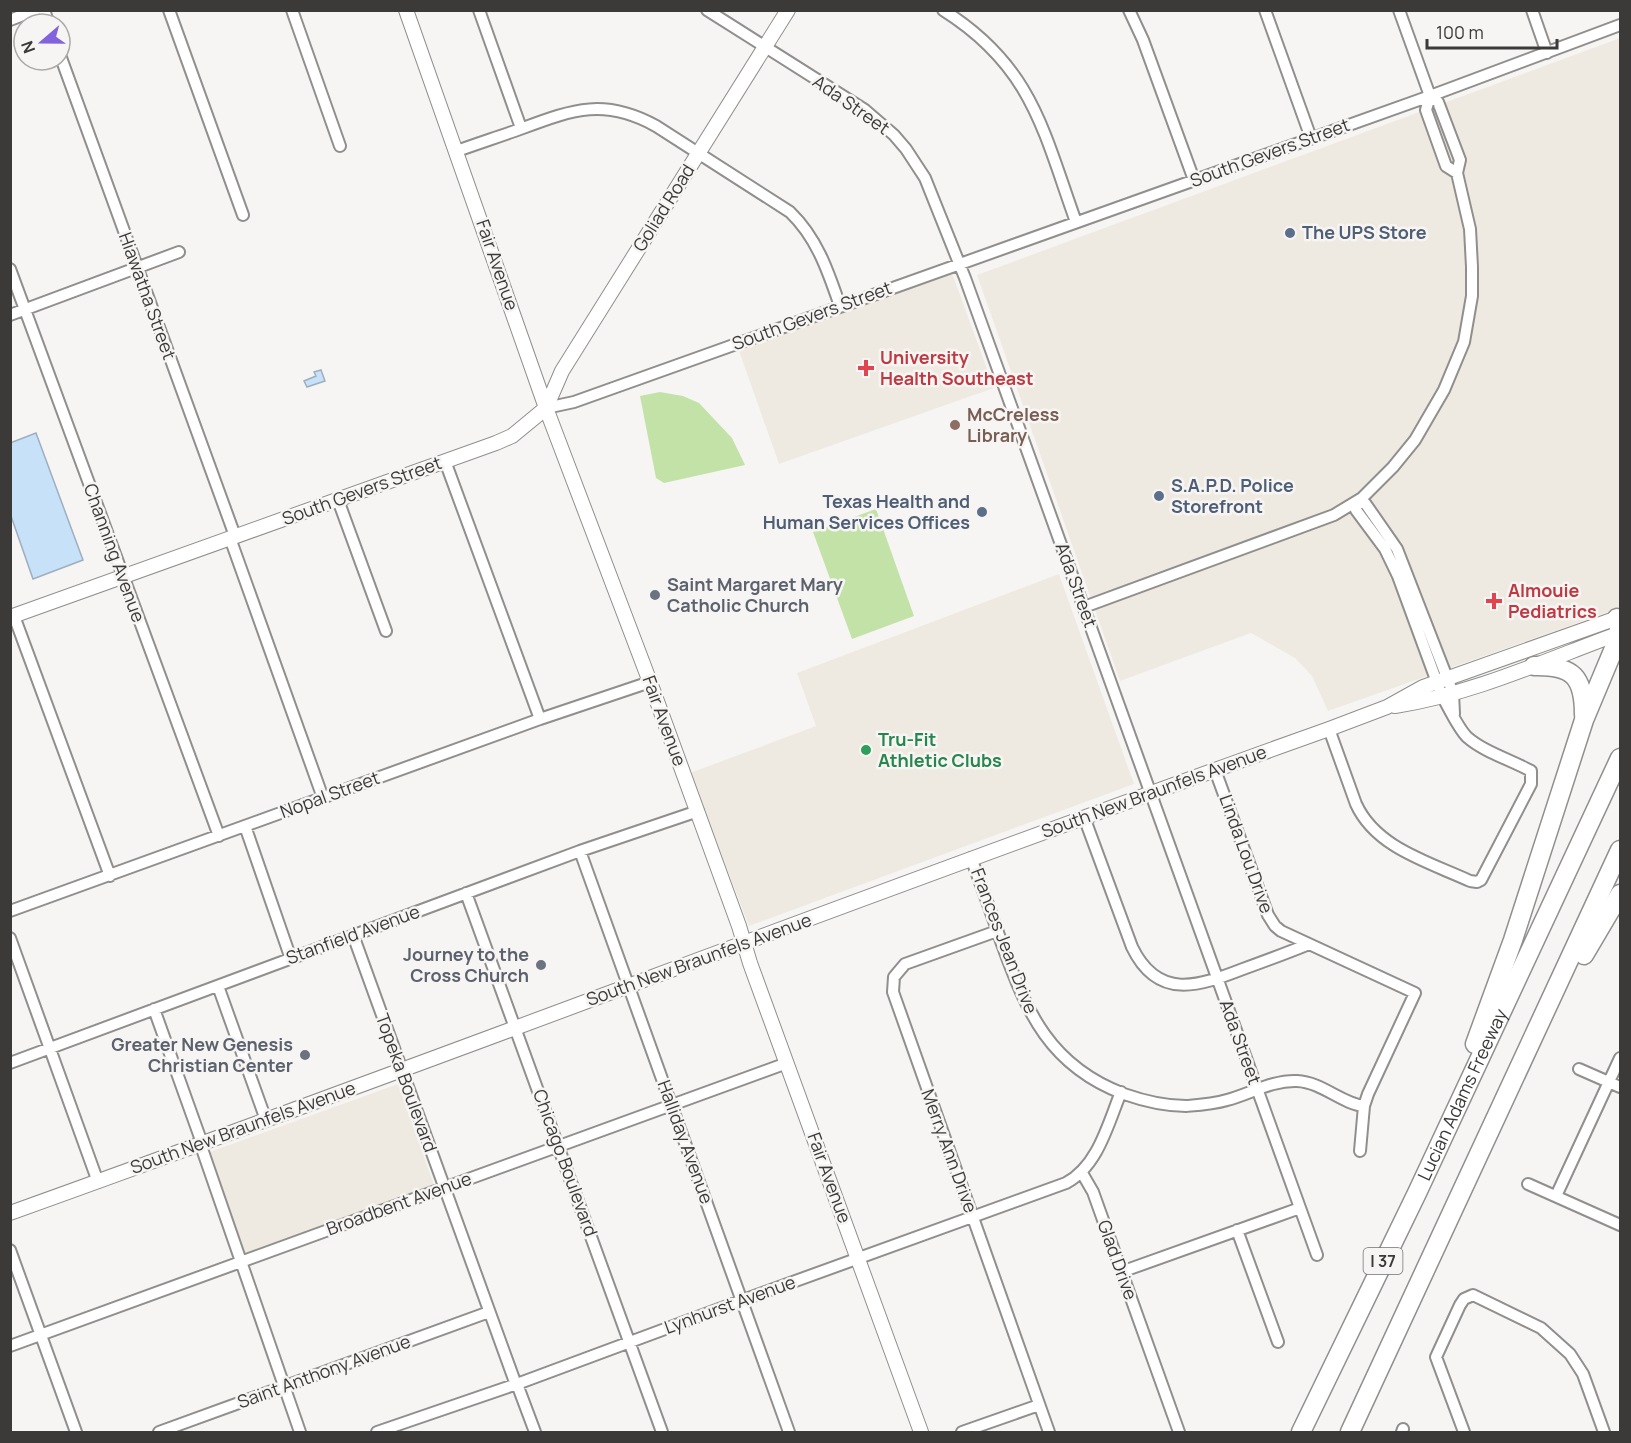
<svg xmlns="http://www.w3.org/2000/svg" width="1631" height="1443" font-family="Manrope,sans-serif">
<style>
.built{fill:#efeae1}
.green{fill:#c3e2a7}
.water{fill:#c7e1f8;stroke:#9dafbf;stroke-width:1.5}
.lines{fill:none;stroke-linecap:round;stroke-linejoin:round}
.street-casing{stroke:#918f8d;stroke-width:14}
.secondary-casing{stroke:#918f8d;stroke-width:16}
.highway-casing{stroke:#918f8d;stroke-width:21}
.street{stroke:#fff;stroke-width:10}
.secondary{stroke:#fff;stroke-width:14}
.highway{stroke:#fff;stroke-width:18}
.service-dot{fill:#5c6f8a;stroke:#f7f5f3;stroke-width:2}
.health-dot{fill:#e0444e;stroke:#f7f5f3;stroke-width:2}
.education-dot{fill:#8d6e63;stroke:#f7f5f3;stroke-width:2}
.worship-dot{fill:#6b7280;stroke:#f7f5f3;stroke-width:2}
.leisure-dot{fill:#2e9e5b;stroke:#f7f5f3;stroke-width:2}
.labels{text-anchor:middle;stroke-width:5;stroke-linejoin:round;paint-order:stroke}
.shield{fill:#f7f5f3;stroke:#737271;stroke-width:1.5}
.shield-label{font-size:16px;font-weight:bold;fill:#3b3a39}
.street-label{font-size:18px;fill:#3b3a39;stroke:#f7f5f3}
.service-label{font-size:18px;font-weight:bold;fill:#4e5e75;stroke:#f7f5f3;text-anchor:start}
.health-label{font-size:18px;font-weight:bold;fill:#be3a42;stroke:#f7f5f3;text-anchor:start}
.education-label{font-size:18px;font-weight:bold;fill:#785e54;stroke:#f7f5f3;text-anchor:start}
.worship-label{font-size:18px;font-weight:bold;fill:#5b616d;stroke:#f7f5f3;text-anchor:end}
.leisure-label{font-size:18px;font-weight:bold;fill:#27864d;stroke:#f7f5f3;text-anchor:start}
</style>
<rect width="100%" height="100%" fill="#f7f5f3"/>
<path class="built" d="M1620,38V608L1328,711L1312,676L1295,658L1251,633L1120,681L977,275Z
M952,273L994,388L779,464L738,348Z
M1059,574L1134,784L749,926L690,773L816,726L797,673Z
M398,1084L434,1185L244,1254L207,1153Z"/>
<path class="green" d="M660,392L683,396L699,403L732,438L745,465L664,483L656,478L640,396Z
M876,509L914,616L852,639L813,532Z"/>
<path class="water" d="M321,370L325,381L307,387L304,381L316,376L314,372Z
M36,433L83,560L33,579L11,516L10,443Z"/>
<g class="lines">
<g class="street-casing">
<path id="street" d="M44,10L49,24
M169,10L243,215
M292,10L340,146
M479,10L521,128
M707,10L865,110L894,135L906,149L925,178L965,278L1317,1255
M943,10C1032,66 1043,130 1076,222
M1129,10L1143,40L1194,180
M1265,10L1311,138
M1532,10L1547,53
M10,20L36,10
M60,55L235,536
M1430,96L1426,110L1446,166L1457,173
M457,151C479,143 501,136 523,128C574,109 605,98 656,126L790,212C817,238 828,271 840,306
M10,269L219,836
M10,315L179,252
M546,408L574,402L1430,96L1620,25
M445,461L540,719
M338,500L386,631
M230,538L323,798
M1084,607L1334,515L1362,498L1393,467L1415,440L1444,390L1464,342L1472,296V267L1470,229L1457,173L1460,160L1438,102L1430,96L1399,10
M14,616L110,876
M1329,729L1356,804C1376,848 1429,862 1470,881L1477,882L1481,880L1531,784V771C1511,760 1484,752 1467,737C1458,728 1449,708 1442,696L1398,576L1385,549L1356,510L1357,502L1365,503L1397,549L1453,693L1454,714
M1215,770L1268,915L1275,926L1281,931L1415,993L1368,1094L1364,1106L1360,1151
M1084,817L1132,947C1158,1001 1199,986 1243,969C1265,961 1287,953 1309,944
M245,826L291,959
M580,851L789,1432
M971,858C982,887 992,915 1002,944C1027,1013 1050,1066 1124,1094C1144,1101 1164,1106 1186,1106C1199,1105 1214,1104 1227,1100C1250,1094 1272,1080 1297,1081C1322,1082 1342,1104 1364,1106
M466,893L662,1432
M10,911L540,719L650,682
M997,931L905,964L894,977L893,992L1049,1432
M353,935L515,1382L517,1384L535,1432
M10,938L98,1182
M218,986L266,1120
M154,1009L202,1143
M10,1063L580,851L698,811
M1579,1069L1620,1087
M200,1143L300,1432
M1082,1173L1093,1192L1179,1432
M1528,1184L1620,1225
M1556,1196L1620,1058
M1237,1230L1278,1342
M10,1250L76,1432
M1121,1272L1300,1208
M10,1346L787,1063
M159,1432L489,1312
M377,1432L517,1384L743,1300L1066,1183C1098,1166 1108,1124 1121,1092
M962,1432L1039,1405
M1402,1432L1403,1429
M1464,1432L1436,1357L1460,1305L1464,1299L1473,1295L1541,1328L1570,1354L1583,1374L1604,1432"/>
</g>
<g class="secondary-casing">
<path id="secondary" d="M406,10L546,408L650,682L739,926L750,963L921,1432
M546,408L562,371L788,10
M10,617L496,443L512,436L546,408
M1395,706C1473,694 1546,660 1620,633
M10,1213C451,1055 888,886 1329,729L1387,707L1423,687L1620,617"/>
</g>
<g class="highway-casing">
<g id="highway">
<path d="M1617,618L1620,633"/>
<path d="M1534,666C1573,665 1584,677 1584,715"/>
<path d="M1584,955L1620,894"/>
<path d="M1475,1044L1513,940L1584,720L1620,634"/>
<path id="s1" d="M1301,1432L1417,1193L1620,758"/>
<path d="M1350,1432L1620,850"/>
</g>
</g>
<use href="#street" class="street"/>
<use href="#secondary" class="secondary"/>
<use href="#highway" class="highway"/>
</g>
<g class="service-dot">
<circle cx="1290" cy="233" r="6"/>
<circle cx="1159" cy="496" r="6"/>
<circle cx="982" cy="512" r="6"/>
</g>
<g class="health-dot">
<path d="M863 359h6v6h6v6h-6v6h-6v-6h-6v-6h6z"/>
<path d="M1491 592h6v6h6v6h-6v6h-6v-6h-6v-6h6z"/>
</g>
<circle class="education-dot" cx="955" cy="425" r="6"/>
<g class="worship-dot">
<circle cx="655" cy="595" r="6"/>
<circle cx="541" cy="965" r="6"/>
<circle cx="305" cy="1055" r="6"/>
</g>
<circle class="leisure-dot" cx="866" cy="750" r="6"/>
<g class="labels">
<rect class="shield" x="1363.5" y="1248" width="39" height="26" rx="4.5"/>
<g class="shield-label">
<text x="1383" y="1267">I 37</text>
</g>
<g class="street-label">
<text transform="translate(851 105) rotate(35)" y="6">Ada Street</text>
<text transform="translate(1270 153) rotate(-20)" y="6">South Gevers Street</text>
<text transform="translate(664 208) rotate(-58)" y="6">Goliad Road</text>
<text transform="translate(497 265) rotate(71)" y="6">Fair Avenue</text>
<text transform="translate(147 296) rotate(70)" y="6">Hiawatha Street</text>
<text transform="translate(812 316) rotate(-20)" y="6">South Gevers Street</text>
<text transform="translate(362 491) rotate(-20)" y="6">South Gevers Street</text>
<text transform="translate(114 553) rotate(70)" y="6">Channing Avenue</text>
<text transform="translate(1076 585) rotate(70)" y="6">Ada Street</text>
<text transform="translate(664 721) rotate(70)" y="6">Fair Avenue</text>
<text transform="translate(1154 792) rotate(-20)" y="6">South New Braunfels Avenue</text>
<text transform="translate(330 795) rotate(-20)" y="6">Nopal Street</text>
<text transform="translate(1246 854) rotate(70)" y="6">Linda Lou Drive</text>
<text transform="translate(353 935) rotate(-20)" y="6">Stanfield Avenue</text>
<text transform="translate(1004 941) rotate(69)" y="6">Frances Jean Drive</text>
<text transform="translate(699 960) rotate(-20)" y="6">South New Braunfels Avenue</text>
<text transform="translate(1240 1042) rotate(70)" y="6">Ada Street</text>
<text transform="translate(406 1083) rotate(70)" y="6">Topeka Boulevard</text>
<text dy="6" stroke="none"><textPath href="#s1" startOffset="374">Lucian Adams Freeway</textPath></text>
<text transform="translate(243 1128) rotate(-20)" y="6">South New Braunfels Avenue</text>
<text transform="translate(685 1142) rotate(70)" y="6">Halliday Avenue</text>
<text transform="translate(949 1151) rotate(70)" y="6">Merry Ann Drive</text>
<text transform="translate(565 1163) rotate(70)" y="6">Chicago Boulevard</text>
<text transform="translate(829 1178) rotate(70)" y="6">Fair Avenue</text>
<text transform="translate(399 1204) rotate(-20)" y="6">Broadbent Avenue</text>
<text transform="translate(1117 1260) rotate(70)" y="6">Glad Drive</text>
<text transform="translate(730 1305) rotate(-20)" y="6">Lynhurst Avenue</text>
<text transform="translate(324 1372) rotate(-20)" y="6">Saint Anthony Avenue</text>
</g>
<g class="service-label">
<text x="1302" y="239">The UPS Store</text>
<text x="1171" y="492">S.A.P.D. Police<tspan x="1171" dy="21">Storefront</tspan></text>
<text x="970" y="508" text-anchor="end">Texas Health and<tspan x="970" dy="21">Human Services Offices</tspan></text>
</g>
<g class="health-label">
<text x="880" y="364">University<tspan x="880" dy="21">Health Southeast</tspan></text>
<text x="1508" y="597">Almouie<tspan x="1508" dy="21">Pediatrics</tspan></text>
</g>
<g class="education-label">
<text x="967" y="421">McCreless<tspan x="967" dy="21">Library</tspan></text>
</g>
<g class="worship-label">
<text x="667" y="591" text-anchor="start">Saint Margaret Mary<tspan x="667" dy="21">Catholic Church</tspan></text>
<text x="529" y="961">Journey to the<tspan x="529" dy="21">Cross Church</tspan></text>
<text x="293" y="1051">Greater New Genesis<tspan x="293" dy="21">Christian Center</tspan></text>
</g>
<g class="leisure-label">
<text x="878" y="746">Tru-Fit<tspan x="878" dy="21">Athletic Clubs</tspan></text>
</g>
</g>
<rect width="1631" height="1443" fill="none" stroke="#3b3a39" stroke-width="24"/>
<g transform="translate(42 42) rotate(250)"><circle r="28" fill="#f7f5f3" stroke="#acaaa9" stroke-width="1.5"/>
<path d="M0-4.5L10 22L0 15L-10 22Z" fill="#8262dd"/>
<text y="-9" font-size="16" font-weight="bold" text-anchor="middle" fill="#3b3a39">N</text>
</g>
<path d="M1427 39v9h130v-9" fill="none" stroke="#3b3a39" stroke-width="3"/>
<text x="1436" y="39" font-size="18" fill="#3b3a39" stroke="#f7f5f3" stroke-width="4.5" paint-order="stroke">100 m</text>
</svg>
